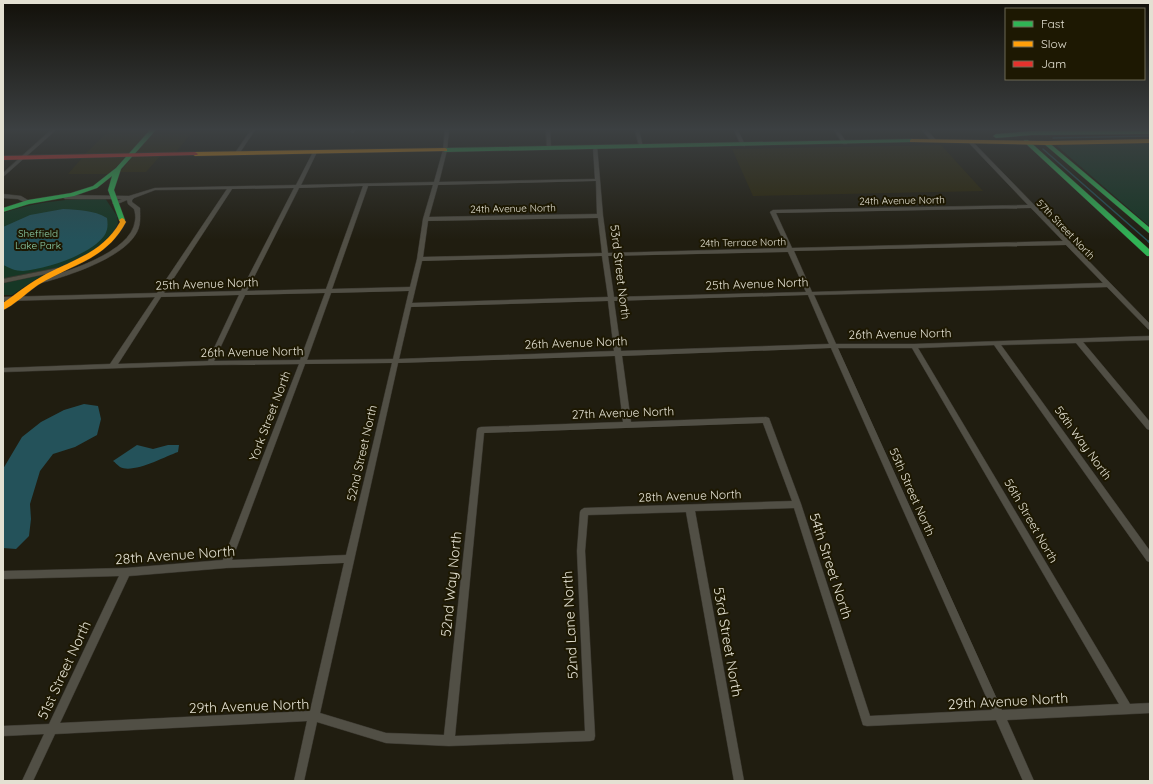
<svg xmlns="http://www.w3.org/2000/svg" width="1153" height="784" font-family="Quicksand,sans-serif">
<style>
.built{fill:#2b2608}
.green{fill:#163725}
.water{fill:#24525a}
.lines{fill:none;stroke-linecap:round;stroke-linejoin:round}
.stream-far1{stroke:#24525a;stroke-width:1.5}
.stream{stroke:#24525a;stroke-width:2}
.street-casing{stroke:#39362e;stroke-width:1}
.fast-casing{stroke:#39362e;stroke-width:1}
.slow-casing{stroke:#39362e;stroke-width:1}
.jam-casing{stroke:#39362e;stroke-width:1}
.street{fill:#514f45;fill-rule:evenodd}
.fast{fill:#30b455;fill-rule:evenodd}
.slow{fill:#ff9f0a;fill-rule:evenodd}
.jam{fill:#e5322d;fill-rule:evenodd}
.labels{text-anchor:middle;stroke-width:4;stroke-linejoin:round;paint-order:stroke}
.far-street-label{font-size:10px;fill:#e3e0d2;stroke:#1d1802}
.far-park-label{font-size:10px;fill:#8fd2ac;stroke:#1d1802}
.street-label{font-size:12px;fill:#e3e0d2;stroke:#1d1802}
.near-street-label{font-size:14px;fill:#e3e0d2;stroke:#1d1802}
</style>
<rect width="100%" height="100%" fill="#201d10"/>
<path class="built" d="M110,130H151L129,154L84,155Z
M156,130H194L175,153L134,154Z
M941,145L983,191L753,196L732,149Z
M160,156L146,172H120L132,157Z
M126,157L109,174H68L82,158Z"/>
<path class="green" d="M1150,143V227L1057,146L1063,145Z
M105,198L117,216L118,223L110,240L90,254L38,278L12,295H3V213C38,201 68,199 105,198Z"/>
<path class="water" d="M63,209C80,210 93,210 107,218C108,225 108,230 104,236C90,255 46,269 23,271C15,271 10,268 3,265V227L30,215Z
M84,404L98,406L101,419L97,435L75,447L53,454L40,471L30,504L31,519L29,536L16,549L3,548V469L22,437L41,422L64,410Z
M137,445L153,449L168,445H179L178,452C164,457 133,474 120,467C117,465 115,462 113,461Z"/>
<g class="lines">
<path class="stream-far1" d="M1053,138L1150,136
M1043,149L1149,242"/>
<path class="stream" d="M1148,241L1150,243"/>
<g class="street-casing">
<path id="street" d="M51,130H56L3,177V173Z
M251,130H255L239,154H235V153Z
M352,130H356L353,133L351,132Z
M445,130H449L447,150L439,182L595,179L593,147L597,146L600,180L603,216L608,253L787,248L770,212L773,210L1028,205L967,141L971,140L1150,324V330L1148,329L1107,287L814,295L836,344H914L1150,336V340L1083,342L1150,422V430L1147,429L1076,343L1001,345L1150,551V562L1147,561L994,345L918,348L1130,704L1150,703V713L1007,720L1034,781H1023L996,720L867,726L863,725L794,508L695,511L744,781H734L686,512L588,515L585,551L595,736L594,740L590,741L449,746L386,743L317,722L304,781H294L307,721L55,734L33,781H22L44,734L3,736V726L49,724L119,576L3,579V571L126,568L223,560L299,364L210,365L3,372V368L110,364L155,297L3,301V297L157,293L227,189L155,190L134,198L132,200V202L140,208C140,217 141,224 137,232C124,258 68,276 41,283L39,282V280C65,272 131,253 135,221C136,217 135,212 134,209L128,204L127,200L115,205L112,203L122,199H65L62,197L65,195L129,196L155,188L296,185L313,152L315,151L317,152L301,185L434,182L443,150ZM596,181L597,214L429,217L438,185ZM433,185L423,219L417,259L410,287L332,289L368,186ZM363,186L326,289L247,291L299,188ZM294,188L241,291L164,293L232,189ZM1031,208L1063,241L792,248L776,213ZM598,218L602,253L423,257L428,221ZM1066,245L1103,283L812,292L794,251ZM788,252L806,292L614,297L608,256ZM602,256L608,297L412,303L422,261ZM409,291L393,359L307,360L331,293ZM325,293L300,360L214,361L245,295ZM239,295L208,361L118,364L161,297ZM808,295L829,344L621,351L614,301ZM608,301L614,351L399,359L411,307ZM831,348L992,710L870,716L801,504L769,418L766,417L631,422L622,356ZM838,348H912L1119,704L1002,710ZM615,356L623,422L481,427L478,428L477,430L444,735L386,733L320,713L398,363ZM392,363L373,444L346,555L232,560L305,364ZM763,423L792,501L584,508L581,510L580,512L577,551L585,731L455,736L484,433ZM344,563L310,711L60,723L129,576L226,568Z
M546,130H550L551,148L549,149L547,148Z
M635,130H639L643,147L639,146Z
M734,130H738L745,145V146L741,145Z
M834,130H838L847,143V144H843Z
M922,130H927L936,140V142H932Z
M3,194L21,196L31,202L28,204L18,199L3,198Z
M58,268L61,270L60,271L3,283V279Z"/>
</g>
<g class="fast-casing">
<path id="fast" d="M150,130H156L121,169L114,190L125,220L124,221L122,222L119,220L108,190L112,176L97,188L74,196L29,204L3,212V208L28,200L71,193L93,186L116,168Z
M1150,130V134L1032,135L996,138L993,136L996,134L1032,131Z
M912,139L914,140V142L445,152L442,150L445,148Z
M1024,140H1028L1150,250V256H1147L1024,142Z
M1043,141H1047L1150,228V234L1043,143Z"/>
</g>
<g class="slow-casing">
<path id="slow" d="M912,139L1047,141L1150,139V143L1047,145L910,142V140Z
M445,148L447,149V151L195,156L192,154L195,152Z
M122,218L124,219L126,222C106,260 72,264 38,285C29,291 12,307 3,310V303C17,293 31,282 46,274C75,259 103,252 120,222L119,220Z"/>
</g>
<g class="jam-casing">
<path id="jam" d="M195,152L198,154L197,155L3,160V156Z"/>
</g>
<use href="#street" class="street"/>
<use href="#fast" class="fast"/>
<use href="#slow" class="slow"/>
<use href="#jam" class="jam"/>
</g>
<linearGradient id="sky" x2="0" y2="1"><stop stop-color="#121009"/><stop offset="0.54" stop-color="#3c4042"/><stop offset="1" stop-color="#3c4042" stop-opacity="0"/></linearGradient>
<rect width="1153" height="240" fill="url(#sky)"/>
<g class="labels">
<g class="far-street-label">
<text transform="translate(902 200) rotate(-1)" y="4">24th Avenue North</text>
<text transform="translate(513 208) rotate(-1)" y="4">24th Avenue North</text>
<text transform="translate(1066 229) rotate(46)" y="4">57th Street North</text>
<text transform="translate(743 242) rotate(-1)" y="4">24th Terrace North</text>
</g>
<g class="far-park-label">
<text x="38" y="237">Sheffield<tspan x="38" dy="12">Lake Park</tspan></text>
</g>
<g class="street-label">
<text transform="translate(620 272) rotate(83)" y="4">53rd Street North</text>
<text transform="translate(207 284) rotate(-2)" y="4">25th Avenue North</text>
<text transform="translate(757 284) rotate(-2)" y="4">25th Avenue North</text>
<text transform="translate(900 334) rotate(-1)" y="4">26th Avenue North</text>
<text transform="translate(576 343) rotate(-2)" y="4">26th Avenue North</text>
<text transform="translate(252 352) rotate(-1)" y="4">26th Avenue North</text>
<text transform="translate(623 413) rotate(-2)" y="4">27th Avenue North</text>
<text transform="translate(270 416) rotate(-69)" y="4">York Street North</text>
<text transform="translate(1083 443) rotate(54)" y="4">56th Way North</text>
<text transform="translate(362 453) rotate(-77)" y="4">52nd Street North</text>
<text transform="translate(912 492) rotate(66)" y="4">55th Street North</text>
<text transform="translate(690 496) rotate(-2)" y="4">28th Avenue North</text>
<text transform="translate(1031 521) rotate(60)" y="4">56th Street North</text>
</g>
<g class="near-street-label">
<text transform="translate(175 555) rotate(-4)" y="5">28th Avenue North</text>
<text transform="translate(831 566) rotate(72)" y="5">54th Street North</text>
<text transform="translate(451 584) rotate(-84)" y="5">52nd Way North</text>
<text transform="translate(570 625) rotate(-93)" y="5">52nd Lane North</text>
<text transform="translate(728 642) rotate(80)" y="5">53rd Street North</text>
<text transform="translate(64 670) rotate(-65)" y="5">51st Street North</text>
<text transform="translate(1008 701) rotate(-3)" y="5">29th Avenue North</text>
<text transform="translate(249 706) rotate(-2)" y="5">29th Avenue North</text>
</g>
</g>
<rect width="1153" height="784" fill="none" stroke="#e3e0d2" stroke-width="8"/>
<rect x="1005" y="8" width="140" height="72" fill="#1d1802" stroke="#6c6855"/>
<rect x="1013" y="21" width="20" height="6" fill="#30b455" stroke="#6c6855"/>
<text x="1041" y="28" font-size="12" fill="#e3e0d2">Fast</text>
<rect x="1013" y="41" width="20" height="6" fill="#ff9f0a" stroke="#6c6855"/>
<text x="1041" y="48" font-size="12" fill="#e3e0d2">Slow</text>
<rect x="1013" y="61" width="20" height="6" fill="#e5322d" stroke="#6c6855"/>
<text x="1041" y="68" font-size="12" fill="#e3e0d2">Jam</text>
</svg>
